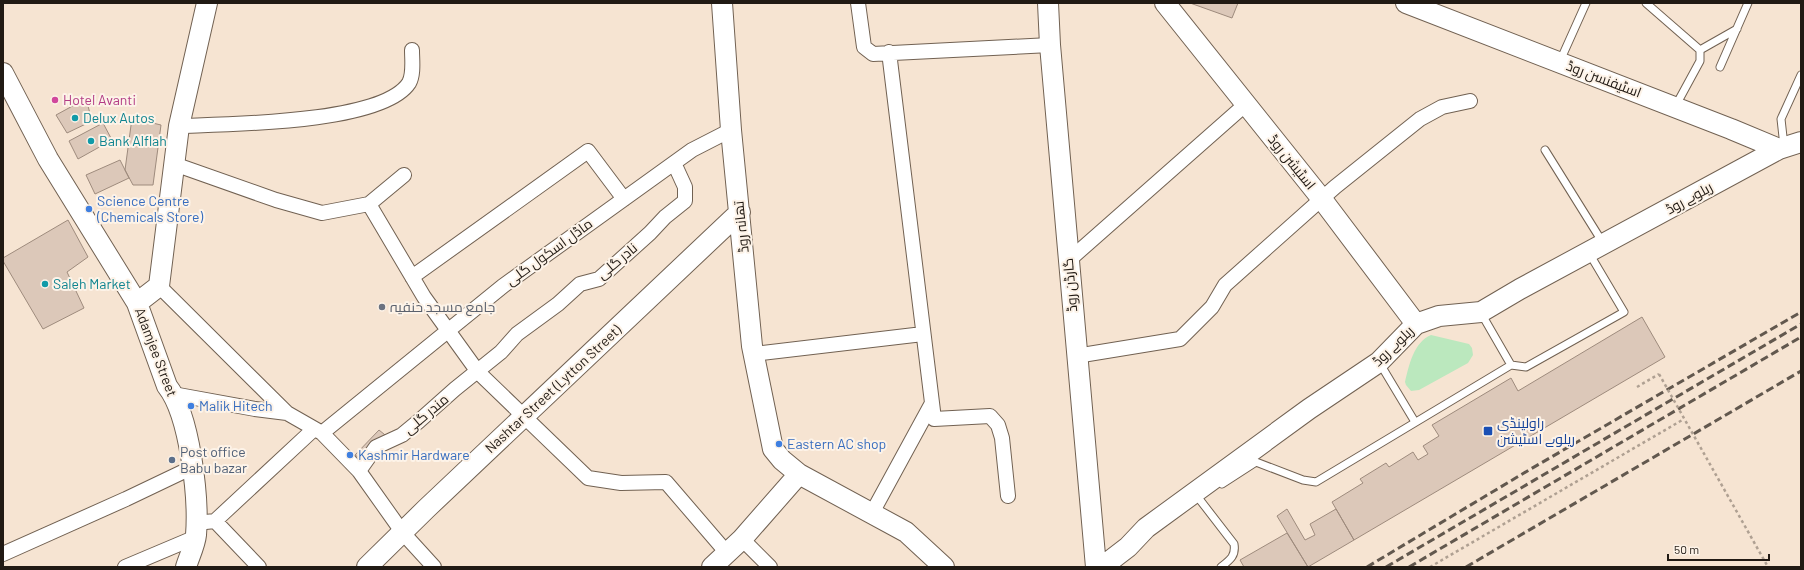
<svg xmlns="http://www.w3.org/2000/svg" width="1804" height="570" font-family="Barlow,Cairo,sans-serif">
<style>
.green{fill:#bbe8be}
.building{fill:#dcc8b9;stroke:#9e8b7d}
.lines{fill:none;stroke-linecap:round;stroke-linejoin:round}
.lane-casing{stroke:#716152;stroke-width:9}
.street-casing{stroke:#716152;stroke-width:16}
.secondary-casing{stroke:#716152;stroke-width:22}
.path{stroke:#afa092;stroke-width:2.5;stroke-dasharray:3 3;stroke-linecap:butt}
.lane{stroke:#fff;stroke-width:7}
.street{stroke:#fff;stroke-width:14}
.secondary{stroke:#fff;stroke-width:20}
.rail{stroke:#62584e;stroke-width:3;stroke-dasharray:8 4;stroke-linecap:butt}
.path-bridge{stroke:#afa092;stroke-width:2.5;stroke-dasharray:3 3;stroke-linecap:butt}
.hotel-dot{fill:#d1479c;stroke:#fdf3e8;stroke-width:1.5}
.culture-dot{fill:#0f9aa8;stroke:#fdf3e8;stroke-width:1.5}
.shop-dot{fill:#3f7fe0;stroke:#fdf3e8;stroke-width:1.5}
.worship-dot{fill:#6b7280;stroke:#fdf3e8;stroke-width:1.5}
.transit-dot{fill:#1a4fb4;stroke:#fdf3e8;stroke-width:1.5}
.service-dot{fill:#5c6f8a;stroke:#fdf3e8;stroke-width:1.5}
.labels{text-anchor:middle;stroke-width:4;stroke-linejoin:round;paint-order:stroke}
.street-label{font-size:14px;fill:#211a14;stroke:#fdf3e8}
.hotel-label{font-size:14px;fill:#b23c85;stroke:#fdf3e8;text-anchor:start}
.culture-label{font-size:14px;fill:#0d838f;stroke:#fdf3e8;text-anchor:start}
.shop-label{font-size:14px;fill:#366cbe;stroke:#fdf3e8;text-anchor:start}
.worship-label{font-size:14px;fill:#5b616d;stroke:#fdf3e8;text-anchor:start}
.transit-label{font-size:14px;fill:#164399;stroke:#fdf3e8;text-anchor:start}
.service-label{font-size:14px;fill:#4e5e75;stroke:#fdf3e8;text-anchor:start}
</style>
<rect width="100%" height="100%" fill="#f6e4d2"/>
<path class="green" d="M1431,335L1469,344L1472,348L1473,355L1468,363L1419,390L1411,391L1406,385L1405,382C1409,365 1414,342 1431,335Z"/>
<path class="building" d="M1190,3H1238L1232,18Z
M78,103L88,106L92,121L67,133L56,115Z
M132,118L161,125L153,185H133L125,170Z
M103,123L112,140L78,159L69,141Z
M120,160L129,178L95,194L86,175Z
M68,220L88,257L67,272L84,308L43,329L3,261V258Z
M1642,317L1665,357L1354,540L1332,502L1363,483L1360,479L1386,463L1389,467L1413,452L1418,460L1428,454L1423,446L1439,436L1432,425L1511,378L1518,391Z
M379,430L390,439L363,461L355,455Z
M1287,509L1305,540L1315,535L1310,524L1336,509L1354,540L1308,567L1277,516Z
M1287,533L1308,567H1244L1240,560Z"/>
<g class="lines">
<g class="lane-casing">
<path id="lane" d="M1646,3L1700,50V61L1675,107
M1700,50L1737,29
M1560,61L1586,3
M1720,67L1748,3
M1784,146L1781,119L1801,75
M1545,150L1603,243
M1481,313L1511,365
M1379,362L1415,422
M1222,484L1256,462L1303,480L1316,482L1511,365L1526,367L1624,312L1589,253
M1200,500L1234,544C1236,556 1230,560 1221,567"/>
</g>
<g class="street-casing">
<path id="street" d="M858,3L864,47L873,54L1050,45
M889,52L934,419L990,416L998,425L1002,438L1008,496
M179,126C227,124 382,124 409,83C414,74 412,60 412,50
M174,164L276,200L322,213L369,204L404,175
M369,204L424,297L478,372L588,478L621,483L666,482L727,553
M1068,261L1246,104
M412,277L588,151L624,199
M159,286L287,413
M753,354L923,334
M1076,356L1180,339L1212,307L1225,285L1335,187L1420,119L1442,107L1470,101
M173,394L255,409L287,413L322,433L359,471L403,533L434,567
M322,433L503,286L692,150L731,130
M359,471L376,447L402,435L419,421L455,389L501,352L517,334L558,304L580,284L599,279L650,233L665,217L685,201V187L674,163
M872,513L932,403
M215,521L259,567
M196,523L215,521L314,429
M742,539L770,567
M3,554L126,499L193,467
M125,567L196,537"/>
</g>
<g class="secondary-casing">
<path id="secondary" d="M722,3L731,130L752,346L773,449L782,460L799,474L906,532L944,567
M1048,3L1050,45L1096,567
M1165,3L1321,198L1416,324
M1406,3L1731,129L1779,149L1801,142
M3,73L48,159L137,303L167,386C190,415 199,498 196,535C195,545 189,557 186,567
M137,303L159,286L179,126L207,3
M367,567L426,509L740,212
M712,567L742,539L799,474
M1102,567L1128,547L1146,528L1309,409L1379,362L1416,324L1439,316L1481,312L1520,289L1779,149"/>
</g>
<path class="path" d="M1637,387L1659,374
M1430,567L1684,419"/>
<use href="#lane" class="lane"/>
<use href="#street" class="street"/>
<use href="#secondary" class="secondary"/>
<path class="rail" d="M1367,567L1529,470L1801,312
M1386,567L1801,324
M1409,567L1801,337
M1466,567L1801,371"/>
<path class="path-bridge" d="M1659,374L1768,567"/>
</g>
<circle class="hotel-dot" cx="55" cy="100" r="4"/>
<g class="culture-dot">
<circle cx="75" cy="118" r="4"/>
<circle cx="91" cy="141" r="4"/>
<circle cx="45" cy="284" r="4"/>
</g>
<g class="shop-dot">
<circle cx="89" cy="209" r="4"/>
<circle cx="191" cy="406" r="4"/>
<circle cx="779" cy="444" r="4"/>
<circle cx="350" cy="455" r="4"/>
</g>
<circle class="worship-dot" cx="382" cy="307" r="4"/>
<rect class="transit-dot" x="1483" y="426" width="10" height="10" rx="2"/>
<circle class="service-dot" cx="172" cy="460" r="4"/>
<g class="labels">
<g class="street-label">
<text transform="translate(1604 79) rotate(21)" y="5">اسٹیفنسن روڈ</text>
<text transform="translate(1292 162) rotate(51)" y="5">اسٹیشن روڈ</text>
<text transform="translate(1689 198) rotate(-29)" y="5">ریلوے روڈ</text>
<text transform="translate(741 227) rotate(-96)" y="5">تھانہ روڈ</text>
<text transform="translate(549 252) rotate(-36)" y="5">ماڈل اسکول گلی</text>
<text transform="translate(617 261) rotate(-40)" y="5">نادر گلی</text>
<text transform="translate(1070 285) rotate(-95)" y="5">گارڈن روڈ</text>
<text transform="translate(1393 346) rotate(-44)" y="5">ریلوے روڈ</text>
<text transform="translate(156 352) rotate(69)" y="5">Adamjee Street</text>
<text transform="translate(553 389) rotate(-43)" y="5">Nashtar Street (Lytton Street)</text>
<text transform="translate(426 414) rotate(-40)" y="5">مندر گلی</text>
</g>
<g class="hotel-label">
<text x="63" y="105">Hotel Avanti</text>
</g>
<g class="culture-label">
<text x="83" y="123">Delux Autos</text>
<text x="99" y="146">Bank Alflah</text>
<text x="53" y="289">Saleh Market</text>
</g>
<g class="shop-label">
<text x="97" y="206">Science Centre<tspan x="97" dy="16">(Chemicals Store)</tspan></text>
<text x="199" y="411">Malik Hitech</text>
<text x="787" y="449">Eastern AC shop</text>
<text x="358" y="460">Kashmir Hardware</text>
</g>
<g class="worship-label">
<text x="390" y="312">جامع مسجد حنفیہ</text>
</g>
<g class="transit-label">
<text x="1497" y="428">راولپنڈی<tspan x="1497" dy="16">ریلوے اسٹیشن</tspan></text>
</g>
<g class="service-label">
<text x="180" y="457">Post office<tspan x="180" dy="16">Babu bazar</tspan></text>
</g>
</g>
<rect width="1804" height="570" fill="none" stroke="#211a14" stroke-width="8"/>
<path d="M1668 554v6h101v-6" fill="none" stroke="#211a14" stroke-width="2"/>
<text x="1674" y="554" font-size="12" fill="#211a14" stroke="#fdf3e8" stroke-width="3" paint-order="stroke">50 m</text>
</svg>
